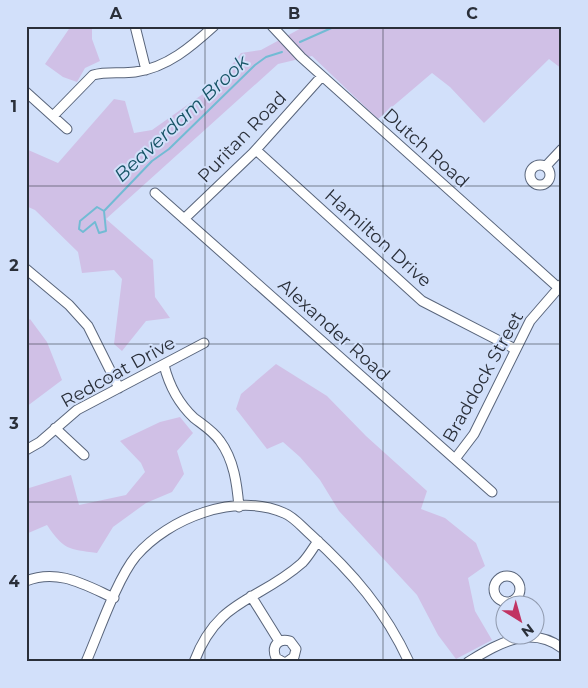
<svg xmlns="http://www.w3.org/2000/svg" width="588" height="688" font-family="Montserrat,sans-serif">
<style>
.green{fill:#d0c0e6}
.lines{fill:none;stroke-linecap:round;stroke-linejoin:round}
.stream{stroke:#72bbd4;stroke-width:2}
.minor-casing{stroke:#59657b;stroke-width:11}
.minor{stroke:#fff;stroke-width:9}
.grid{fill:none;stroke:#2a2f39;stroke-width:1;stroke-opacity:0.55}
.labels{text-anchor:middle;stroke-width:4;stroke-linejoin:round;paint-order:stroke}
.street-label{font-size:18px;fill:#2a2f39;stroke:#d2e0fa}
.water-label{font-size:19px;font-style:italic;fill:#175466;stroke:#d2e0fa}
.neatline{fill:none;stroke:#2a2f39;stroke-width:2}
.grid-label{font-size:16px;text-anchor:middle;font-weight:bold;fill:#2a2f39}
</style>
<rect width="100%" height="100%" fill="#d2e0fa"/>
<path class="green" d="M71,26H92V39L100,61L85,68L77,82L63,77L45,64Z
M305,26H562V69L549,59L484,123L450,87L432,73L378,119L312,56L278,64L106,219L153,260L155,297L170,318L146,321L122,351L114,344L122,279L114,270L82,273L78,252L35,210L26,206V149L58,163L114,99L125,101L134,133L152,130L217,84L241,53L261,50Z
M30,319L47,342L62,380L26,407V322Z
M276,364L327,396L366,436L427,491L421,509L445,518L476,543L485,566L468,578L475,611L492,640L456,659L438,635L417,595L339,511L320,480L300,457L283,442L267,449L236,409L241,394Z
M180,417L193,433L177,451L184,474L172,492L146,503L113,527L97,553C68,549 64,550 47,525L26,534V489L71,475L79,505L126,495L145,472L141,463L120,441L160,422Z"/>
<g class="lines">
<path class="stream" d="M300,42L336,26
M97,207L104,211L106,231L99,233L95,222L83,232L79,229L80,221Z
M104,211L152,161L169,149L255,65L266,57L282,52"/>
<g class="minor-casing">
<path id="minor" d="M135,26L146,70
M272,26L301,57L562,291
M26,92L67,129
M53,116L93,75C107,71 121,74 135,72C167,68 192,46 214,26
M256,150L422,301L515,349
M530 175a10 10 0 1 1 20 0a10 10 0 1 1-20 0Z
M546,166L562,149
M155,193L492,492
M184,219L253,153L322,76
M26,269L69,305L88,326L119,388
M164,365C169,385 178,403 194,418C203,425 213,431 220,441C234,460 237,484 239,507
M55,428L84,455
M26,450L40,442L77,410L204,343
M455,459L474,434L530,321L562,284
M494 589a13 13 0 1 1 26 0a13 13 0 1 1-26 0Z
M26,581C58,568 85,585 114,598
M251,596L279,641
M86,662C99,632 117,579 136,556C169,518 235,492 284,513C294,517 302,527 310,534C353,573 385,610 409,662
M194,662C218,598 258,602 302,563C308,557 313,548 318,541
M283,662L276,658C271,646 278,638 290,641L296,649L294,657L287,662
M468,662C498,644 529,624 562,648"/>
</g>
<use href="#minor" class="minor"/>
</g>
<path class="grid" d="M205,26V662M383,26V662M26,186H562M26,344H562M26,502H562"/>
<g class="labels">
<g class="street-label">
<text transform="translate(242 137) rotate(-46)" y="6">Puritan Road</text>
<text transform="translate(426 148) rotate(42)" y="6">Dutch Road</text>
<text transform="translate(378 238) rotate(42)" y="6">Hamilton Drive</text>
<text transform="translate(334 330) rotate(42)" y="6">Alexander Road</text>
<text transform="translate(118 372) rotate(-29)" y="6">Redcoat Drive</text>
<text transform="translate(483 377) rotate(-61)" y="6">Braddock Street</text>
</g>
<g class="water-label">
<text transform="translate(181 118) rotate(-43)" y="7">Beaverdam Brook</text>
</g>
</g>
<rect width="588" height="688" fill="none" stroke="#d2e0fa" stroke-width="55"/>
<g transform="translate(520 620) rotate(143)"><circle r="24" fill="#d2e0fa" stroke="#8f99ad"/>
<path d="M0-4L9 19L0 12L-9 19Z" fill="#c13463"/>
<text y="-8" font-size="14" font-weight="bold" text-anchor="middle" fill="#2a2f39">N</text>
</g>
<rect x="28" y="28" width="532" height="632" class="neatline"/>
<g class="grid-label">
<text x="116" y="19">A</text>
<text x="294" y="19">B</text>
<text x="472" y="19">C</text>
<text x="14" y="112">1</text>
<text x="14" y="271">2</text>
<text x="14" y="429">3</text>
<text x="14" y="587">4</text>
</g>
</svg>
